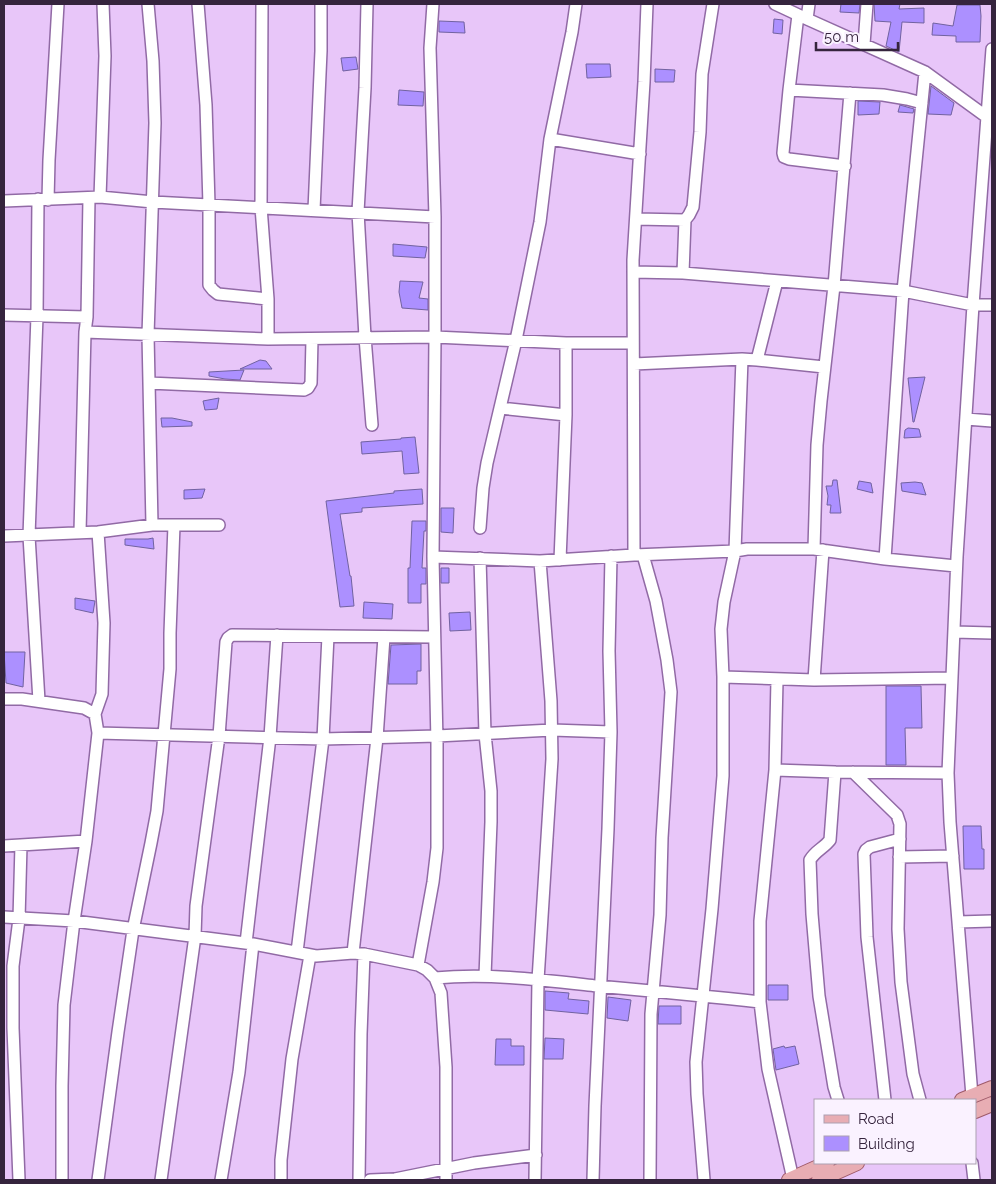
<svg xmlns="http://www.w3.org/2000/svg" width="996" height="1184" font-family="Raleway,sans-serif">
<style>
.building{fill:#ac90ff;stroke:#7162a0}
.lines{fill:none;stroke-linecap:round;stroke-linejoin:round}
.minor-casing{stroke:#916aa5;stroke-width:14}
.major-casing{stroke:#9f5a69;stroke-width:16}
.minor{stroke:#fff;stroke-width:11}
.major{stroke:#e8adb3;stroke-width:14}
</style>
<rect width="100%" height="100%" fill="#e8c6f9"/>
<path class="building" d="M841,4H860L859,13L840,12Z
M874,4H900L899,9L924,8V23L902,22L899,52L886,46L891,22L875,21Z
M957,5H980L981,16L980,42H956V36L932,35L933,23L953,26Z
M774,19L783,20L782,34L773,33Z
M439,21L464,22L465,33L439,32Z
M356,57L358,69L343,71L341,58Z
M586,64H610L611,77L587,78Z
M655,69L675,70L674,82H655Z
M931,86L954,103L951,115L928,114Z
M399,90L424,92L423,106L398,105Z
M858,101L880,102L879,114L858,115Z
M900,105L914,109L913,113L898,112Z
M393,244L427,247L425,258L393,256Z
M400,281L423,282L419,298L428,299V310L402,308L399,292Z
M260,360L266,361L272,369H240Z
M244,370L240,380L225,379L209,376V372Z
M925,377L914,422H913L908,378Z
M219,398L217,409L205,410L203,401Z
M161,418H172L192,422V426L162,427Z
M908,428L919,429L921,437L904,438L905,430Z
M415,437L419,473L404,474L402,451L362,454L361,442L401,439V438Z
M833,480H837L841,513H830L831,505H827L828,496L826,486H832Z
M859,481L871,483L873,493L857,489Z
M915,482L922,483L926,495L902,491L901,483Z
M205,489L202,498L184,499V490Z
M422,489L423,504L362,508V512L340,514L350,576H351L354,606L340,607L326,501L394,493V491Z
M441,508H454L453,533L441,532Z
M412,521H426V531H424L422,568H426V584H421V603H408V568H410Z
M153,538L154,549L125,545V539H148Z
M441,568H449V583H441Z
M75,598L95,601L93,613L75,609Z
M364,602L393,604L392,619L363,618Z
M470,612L471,630L450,631L449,613Z
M421,644V671H417V684H388L391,645Z
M4,652H25L23,687L6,683Z
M886,686H921L922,728H905L906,765H886Z
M963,826H981L982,849H984V869H964Z
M768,985H788V1000H768Z
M545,991L569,993L568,999L589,1001L588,1014L545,1010Z
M608,997L631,1000L628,1021L607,1018Z
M659,1006H681V1024H658Z
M545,1038L564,1039L563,1059H544Z
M496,1039H511V1046H524V1065H495Z
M784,1046L785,1048L795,1046L799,1064L776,1070L773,1049Z"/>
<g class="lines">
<g class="minor-casing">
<path id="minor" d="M148,4L153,61L155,123L148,335L152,525
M198,4L206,105L209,205V285L213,290L218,294L268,299
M262,4L261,207L268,299V339
M367,4L365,88L358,212L365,337L372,425
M775,4L807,19L925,72L991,120
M798,15L789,90L783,153L784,157L789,159L845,166
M807,19L809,4
M864,44L867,4
M789,90L883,95L907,99L922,103
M550,139L640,154
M100,197L105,56L103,4
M38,199L37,316L29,536L39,701
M48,200L49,160L58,4
M4,201L100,197L153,202L435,217
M314,210L321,51V4
M636,219L685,220L689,215L693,207L700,132L702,74L713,4
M633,272L683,273L685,220
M683,273L903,291L973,305H992
M4,315L87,317
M85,332L268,339L435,337L566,343H633
M757,360L777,281
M634,364L742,359L757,360L824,367
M149,383L304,390L308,388L311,383L312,339
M500,408L566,415
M966,419L992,421
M480,528L483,488L487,463L516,340L540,222L550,139L572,32L576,4
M80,532L85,332L87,317L89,198
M4,536L98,532L152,525H219
M814,549L817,445L821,401L834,286L850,93
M634,555L633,260L644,82L647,4
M643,555L656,601L667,660L671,692L662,838L660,915L651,1014L650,1180
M433,557L540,561L634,555L735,551L747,549H814L885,559L956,566
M480,558L485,734L491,791V822L485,976
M885,559L903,291L925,72
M560,560L566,415V343
M954,632L992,633
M723,677L814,680L952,678
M777,680L775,770L760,921V1002L768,1069L793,1179
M814,680L823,550
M4,699H22L84,708L95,714
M98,733L323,739L437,736L552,730L611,732
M775,770L835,772L948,773
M835,772L830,840C824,848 815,851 810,860L812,914L819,996L834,1087L838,1100
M853,772L897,815L900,824L898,929L901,982L913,1074L920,1100
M4,846L86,841
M899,857L953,856
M4,917L74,921L253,944L316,956L353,953L364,954L418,965L427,970L435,978L441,993L446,1067V1180
M958,922L992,921
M246,943L270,737L277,635
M297,952L323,739L328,636
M353,953L377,738L384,637
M418,965L433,882L437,848V743L433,557L435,337V217L430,48L433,4
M435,978C489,973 543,980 597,986C652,991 706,996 760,1002
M972,1096L950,822L948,773L957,557L973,305L992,49
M885,1100L867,937L864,854L866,850L870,847L900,839
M972,1163L974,1180
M19,1180L13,1028V966L19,919L21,845
M62,1180V1086L64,1005L74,921L86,841L98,733L95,714L102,694L104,623L98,532
M98,1180L118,1032L133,930L151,843L157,811L170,669V633L174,525
M161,1180L195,936L196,906L219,736L226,642L228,638L232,635L434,637
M221,1180L239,1072L253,944
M281,1180V1160L292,1059L310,955
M359,1180L361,1034L364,954
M370,1180L395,1179L474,1163L536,1155
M535,1180L538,980L552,759L551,701L540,561
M593,1180L595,1106L608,829L611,732L609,651L611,556
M704,1180L697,1094L696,1062L712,909L723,776V677L721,629L724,602L735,551L742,359"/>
</g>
<g class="major-casing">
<path id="major" d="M962,1100L992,1088
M975,1111L992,1104
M789,1180L827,1163
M819,1180L857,1163"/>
</g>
<use href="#minor" class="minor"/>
<use href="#major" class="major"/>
</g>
<rect width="996" height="1184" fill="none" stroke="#35243d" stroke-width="10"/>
<rect x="814" y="1099" width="162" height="65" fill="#faf2ff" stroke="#aba0b1"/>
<rect x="824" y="1115" width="25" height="8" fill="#e8adb3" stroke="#aba0b1"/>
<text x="858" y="1124" font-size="15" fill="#35243d">Road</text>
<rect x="824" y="1136" width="25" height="15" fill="#ac90ff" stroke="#aba0b1"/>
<text x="858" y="1149" font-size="15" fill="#35243d">Building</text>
<path d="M816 42v8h82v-8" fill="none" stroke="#35243d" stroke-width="2.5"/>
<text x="824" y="42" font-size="15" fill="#35243d" stroke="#faf2ff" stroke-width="4" paint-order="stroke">50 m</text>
</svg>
